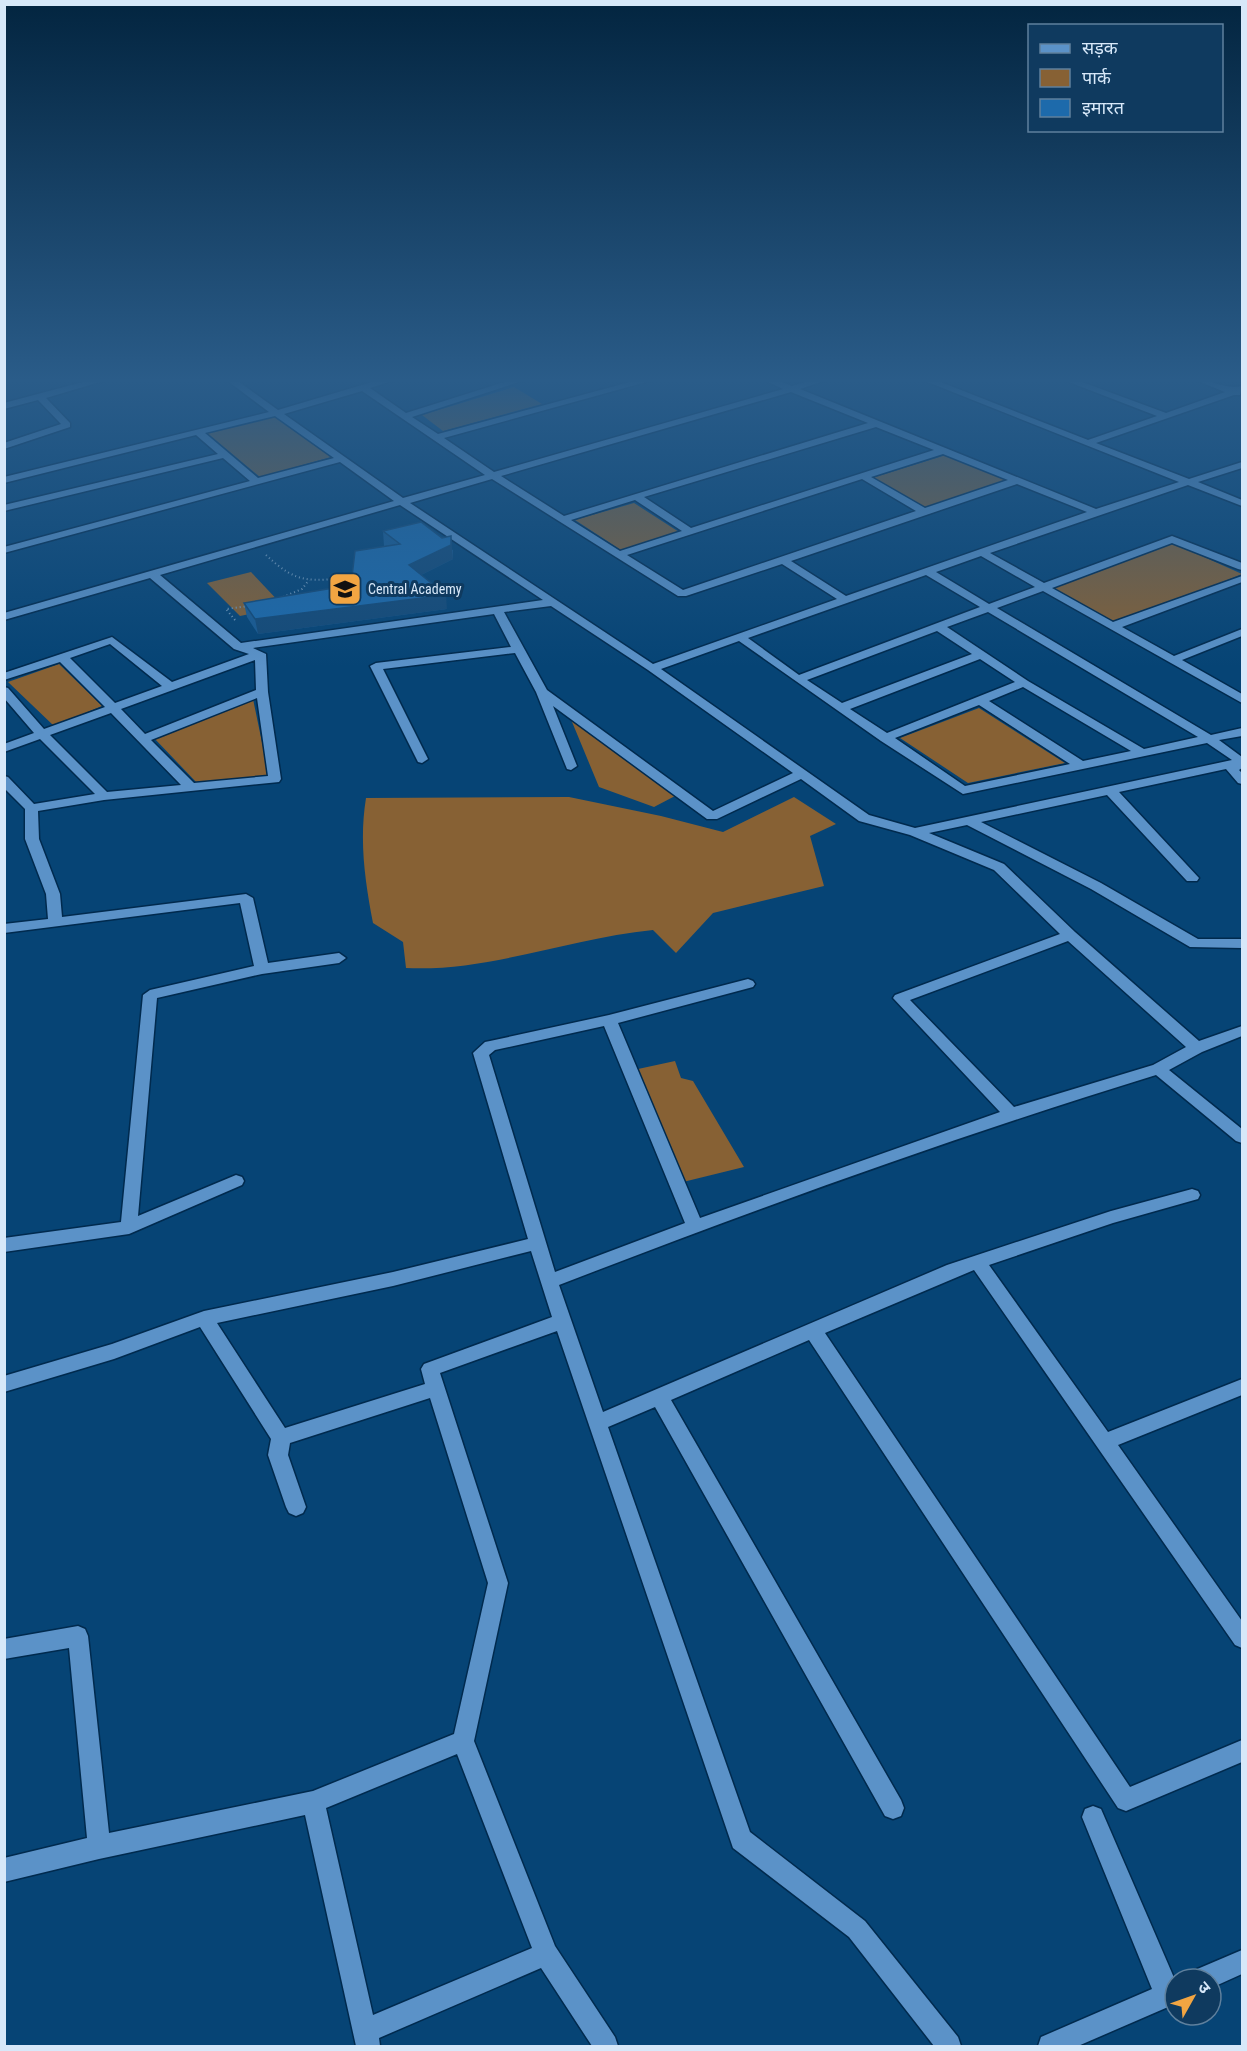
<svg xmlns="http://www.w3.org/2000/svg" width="1247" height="2051" font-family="'Roboto Condensed','Noto Sans Devanagari',sans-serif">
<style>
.green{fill:#876134}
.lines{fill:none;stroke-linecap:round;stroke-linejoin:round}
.minor-casing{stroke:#002a4e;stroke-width:3}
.path{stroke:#789dbd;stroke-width:2;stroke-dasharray:1 3;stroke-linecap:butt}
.minor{fill:#5b92c8;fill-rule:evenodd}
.wall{fill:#195b93}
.shaded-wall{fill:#144a78}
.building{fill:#1d6aab;stroke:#144a78;stroke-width:1.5}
.labels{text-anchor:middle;stroke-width:6;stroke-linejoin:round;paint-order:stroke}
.far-poi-label{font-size:14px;fill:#d7e8f9;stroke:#0f3a5f;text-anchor:start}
</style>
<rect width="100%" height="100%" fill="#064475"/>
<path class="green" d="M514,387L542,404L443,431L422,415Z
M273,416L331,457L260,477L207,433Z
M946,455L1009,479L926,508L872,478Z
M634,503L679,532L621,550L575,520Z
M1173,543L1242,574L1118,625L1053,588Z
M251,572L284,607L240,616L207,583Z
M59,664L102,706L54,726L8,682Z
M253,699L269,776L197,783L154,738Z
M979,708L1065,763L968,783L900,738Z
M570,717L675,796L654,807L599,787Z
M569,797L661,816L723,832L794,797L836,824L810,836L824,886L713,913L676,953L653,930C570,938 489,972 406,968L403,942L373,923C365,881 359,841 366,798Z
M675,1061L681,1078L693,1081L744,1167L683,1182L638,1069Z"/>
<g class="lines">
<g class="minor-casing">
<path id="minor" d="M94,379H110L46,398L70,423V427L4,449V443L61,424L38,400L4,409V403Z
M225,379H235L278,410L382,379H397L370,388L406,413L514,379H528L412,417L438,434L641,379H657L444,438L494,472L783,389L762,379H775L792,386L815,379H830L800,389L1096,509L1179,482L920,379H933L1088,440L1157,416L1061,379H1074L1166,413L1225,392L1193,379C1210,379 1226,390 1242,386L1240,395H1234L1096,443L1189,479L1242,462V468L1198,482L1242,500V506L1188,485L990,553L1044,583L1172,536L1242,563V570L1238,569L1172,543L1052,588L1113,622L1242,576V582L1122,627L1174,656L1242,629V636L1182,660L1242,694V703L1043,591L997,608L1211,735L1242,728V736L1219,740L1242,757V768L1239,770L1242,773V784L1238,783L1226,769L1119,792L1199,878L1197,881H1187L1107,795L981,822L1101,883L1198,939H1242V948L1190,947L1091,889L967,825L929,833L1004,864L1075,932L1199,1041L1242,1026V1036L1202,1052L1169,1070L1242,1129V1143L1236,1141L1156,1075C954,1137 756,1209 559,1285L603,1412L947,1265L1111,1211L1192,1189L1198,1191L1200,1195L1198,1199L1113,1223L989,1265L1108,1432L1242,1379V1395L1118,1445L1242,1621V1648L1235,1645L974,1270L825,1333L1130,1787L1242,1740V1762L1126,1811L1118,1808L809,1340L671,1400L901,1800L904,1808L901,1816L893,1819L885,1816L655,1407L608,1427L750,1832L865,1921L958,2037L961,2046H934L849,1937L733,1848L557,1331L440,1373L508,1583L474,1741L555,1946L615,2037L618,2046H592L541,1968L379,2038L380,2046H356L305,1815L99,1859L4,1882V1858L87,1838L69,1648L4,1659V1639L78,1626L85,1629L88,1636L109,1833L313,1791L454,1734L488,1583L430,1398L290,1443L288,1455L306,1507L303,1513L296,1516L289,1513L286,1507L268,1455L271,1439L200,1327L114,1359L4,1392V1376L112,1344L204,1311L393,1272L528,1239L473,1053L485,1042L490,1041L609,1015L748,979L753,981L755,984L753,987L618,1023L700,1218L1000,1112L893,998L895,995L1060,934L994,870L910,835L859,821L801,779L717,819H707L553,706L577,766L571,770L567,769L536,692L515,653L383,669L428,759L422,763L418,762L370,666L376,663L511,647L494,614L253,648L266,654L268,692L281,779L279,782L104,800L38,811L39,839L60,894L62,917L246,894L253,898L268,963L339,953L346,958L339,963L262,974L157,998L138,1216L236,1175L242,1177L244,1181L242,1185L129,1234L4,1252V1238L121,1222L143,995L150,990L254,966L240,903L4,933V924L48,919L46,894L25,839V809L4,788V776L8,777L34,804L95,794L40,739L4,752V744L34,733L4,698V687L8,688L44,729L105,707L60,662L4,680V673L112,637L172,682L249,654L234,649L150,578L4,620V613L394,501L340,462L4,553V547L250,481L223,458L4,511V505L218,454L196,435L4,483V477L269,412ZM362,391L485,475L403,498L284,414ZM791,392L868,423L564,516L501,476ZM275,416L334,458L258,478L205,433ZM876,427L934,450L691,528L644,497ZM943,454L1008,480L925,508L871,477ZM492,479L678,596H686L782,564L837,599L653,664L410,503ZM862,479L916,511L683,590L627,555ZM1017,484L1087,512L846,596L791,561ZM635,500L682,531L620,551L571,520ZM400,505L543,600L241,643L160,575ZM981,556L1035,587L989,604L936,572ZM926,575L980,607L799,675L748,638ZM551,606L648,670L793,773L713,811L547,690L504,612ZM988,612L1198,737L1144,749L1028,681L947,627ZM937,631L972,654L842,703L807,680ZM739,641L881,741L963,794L1207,743L1232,760L915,828L869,815L661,669ZM110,644L162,686L115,703L70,658ZM980,659L1015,682L887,733L850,709ZM255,660L256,690L145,734L121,709ZM1023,687L1131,751L1083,761L989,701ZM257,698L268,776L194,783L151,740ZM979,705L1070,764L965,786L895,738ZM111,713L181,785L107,792L50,735ZM1068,941L1186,1047L1153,1065L1014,1107L910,1000ZM604,1026L685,1223L555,1272L489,1055L495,1050ZM531,1251L552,1317L424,1364L421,1369L425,1384L285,1428L217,1323L393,1286ZM457,1754L532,1948L373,2015L326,1808Z
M1093,1806L1101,1809L1175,1980V2004L1078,2046H1038L1041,2037L1152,1989L1082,1817L1085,1809Z
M1242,1950V1974L1211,1988V1979H1192L1195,1970Z"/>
</g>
<path class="path" d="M266,555C299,586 310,580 352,578
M283,597L302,589L309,580
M235,620L226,609L249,606"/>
<use href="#minor" class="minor"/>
</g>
<path class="wall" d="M383,531L453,550V559L421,575L447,609L258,634L247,617L244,603L351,585L386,546H384Z"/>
<path class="shaded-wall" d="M451,536L453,559L411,580L409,565Z
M446,595L447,609L258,634L255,619Z"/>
<path class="building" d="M421,522L442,538L451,536V545L409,565L446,595L255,619L244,603L351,585L355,551L400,544L383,531Z"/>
<linearGradient id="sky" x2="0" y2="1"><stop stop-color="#032540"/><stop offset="0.57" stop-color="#2a5c89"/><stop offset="1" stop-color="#2a5c89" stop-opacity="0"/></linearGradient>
<rect width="1247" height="667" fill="url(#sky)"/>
<defs>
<g id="school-square" transform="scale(1.725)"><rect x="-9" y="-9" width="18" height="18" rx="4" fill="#f2a542" stroke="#0f3a5f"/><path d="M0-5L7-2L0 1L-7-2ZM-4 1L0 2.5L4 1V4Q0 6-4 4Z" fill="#111"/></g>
</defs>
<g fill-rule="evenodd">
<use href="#school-square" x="345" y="589"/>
</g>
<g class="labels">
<g class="far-poi-label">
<text x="368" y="594">Central Academy</text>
</g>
</g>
<rect width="1247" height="2051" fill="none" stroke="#d7e8f9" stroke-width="12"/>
<rect x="1028" y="24" width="195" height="108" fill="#0f3a5f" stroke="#5f809d" stroke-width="1.5"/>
<rect x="1040" y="44" width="30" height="9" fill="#5b92c8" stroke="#5f809d" stroke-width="1.5"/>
<text x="1082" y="54" font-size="18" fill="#d7e8f9">सड़क</text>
<rect x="1040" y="69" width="30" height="18" fill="#876134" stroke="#5f809d" stroke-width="1.5"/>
<text x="1082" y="84" font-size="18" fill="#d7e8f9">पार्क</text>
<rect x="1040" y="99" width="30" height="18" fill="#1d6aab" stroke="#5f809d" stroke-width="1.5"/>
<text x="1082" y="114" font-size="18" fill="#d7e8f9">इमारत</text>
<g transform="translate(1193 1997) rotate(50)"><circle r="28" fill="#0f3a5f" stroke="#5f809d" stroke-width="1.5"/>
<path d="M0-4.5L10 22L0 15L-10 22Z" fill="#f2a542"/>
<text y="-9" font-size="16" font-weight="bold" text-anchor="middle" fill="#d7e8f9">उ</text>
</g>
</svg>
